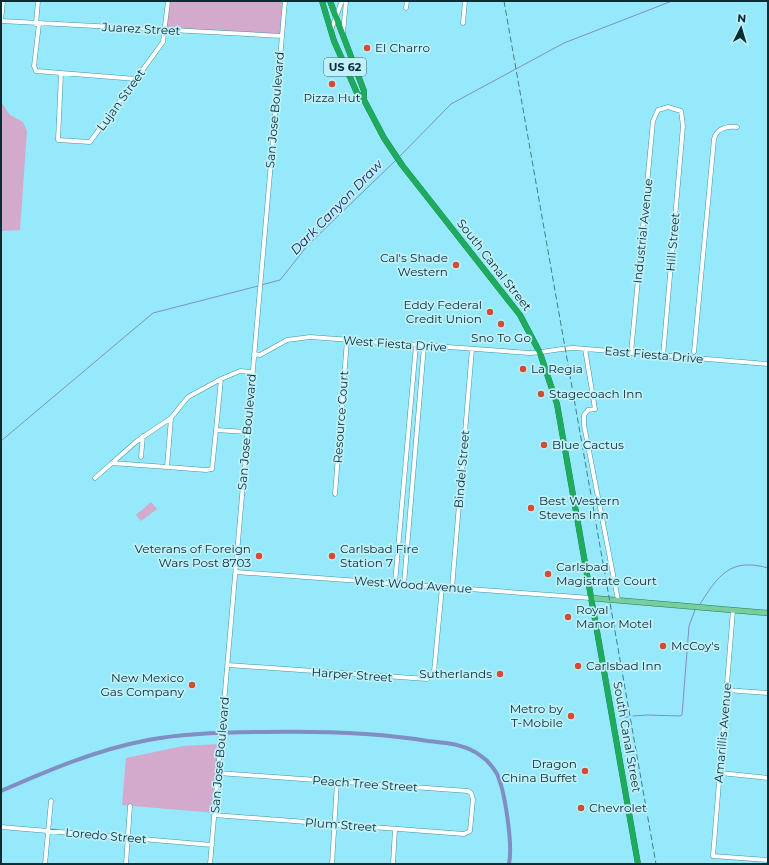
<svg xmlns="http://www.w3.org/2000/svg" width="769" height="865" font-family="Montserrat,sans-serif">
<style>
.green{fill:#d3a9cc}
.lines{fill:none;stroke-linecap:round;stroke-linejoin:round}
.stream{stroke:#808ec4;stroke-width:1}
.canal{stroke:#808ec4;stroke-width:4}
.minor-casing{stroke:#4094a5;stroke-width:5}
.major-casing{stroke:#177f4f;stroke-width:6}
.highway-casing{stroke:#177f4f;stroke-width:6}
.minor{stroke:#fff;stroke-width:4}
.major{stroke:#79cd9e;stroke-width:5}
.highway{stroke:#1fab5d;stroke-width:5.5}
.rail{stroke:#457e89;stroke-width:1;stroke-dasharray:6 3;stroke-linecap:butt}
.poi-dot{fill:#d54a30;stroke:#c1f0fa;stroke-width:1.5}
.labels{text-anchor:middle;stroke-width:3.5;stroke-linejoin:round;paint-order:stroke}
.shield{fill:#c1f0fa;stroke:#40686f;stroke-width:1}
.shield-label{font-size:11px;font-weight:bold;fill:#082d34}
.street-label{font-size:12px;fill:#082d34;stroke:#c1f0fa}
.poi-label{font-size:12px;fill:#082d34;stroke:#c1f0fa;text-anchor:start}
.water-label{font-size:13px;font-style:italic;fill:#1b2262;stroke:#c1f0fa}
</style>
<rect width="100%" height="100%" fill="#96e9fa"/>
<path class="green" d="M168,1H285L282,36L165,30Z
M1,102L10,115L23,122L27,131L20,230L1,231Z
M151,502L157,509L141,521L136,515Z
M221,744L215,813L122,805L126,758L183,746Z"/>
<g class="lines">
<path class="stream" d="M400,156L451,104L564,43L672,1
M261,285L280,280L308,245L396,160
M1,441L153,313L258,286
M700,604C718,576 730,557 768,568
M633,716L648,715L680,716L682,715L689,626L695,610
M624,717H628"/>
<path class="canal" d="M1,791C49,770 96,750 148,740C186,733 225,732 264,732C319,731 373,732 428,741C446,743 466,744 481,756C487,760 493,767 497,774C505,791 513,845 509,864"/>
<g class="minor-casing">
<path id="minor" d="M406,8L407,1
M1,21L282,36
M1,21L3,1
M463,23L465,1
M36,24L38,1
M39,24L34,66L36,71L136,79
M331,30L342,1
M343,33L346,1
M61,74L58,140L90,142L163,42L168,1
M585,349L595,409L588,410L584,415V425L618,600
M694,352L714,139C717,128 726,126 737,127
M631,353L653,121L658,110L668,107L681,111L683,126L663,356
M254,354L260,355L287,340L310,337L530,353C545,353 558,348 574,348L768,364
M216,430L212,469L206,470L167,467L171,418L188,397L221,379
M247,432L216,430L221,379L240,371L252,372
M141,457L143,436
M112,463L137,441L171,418
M95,478L112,463L167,467
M335,494L347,340
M236,572L591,598
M395,583L416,345
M404,584L424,346
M452,588L472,349
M733,610L713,856L768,860
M228,665L427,679L434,672L442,587
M726,690L768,693
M720,773L768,778
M214,815L464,834L470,831L473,799L471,793L468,791L218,773
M1,827L212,845
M45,864L51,801
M126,864L130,806
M210,864L285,1
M332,864L337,782
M393,864L395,829"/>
</g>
<g class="major-casing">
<path id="major" d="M591,598L768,613"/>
</g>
<g class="highway-casing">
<path id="highway" d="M322,1L334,41L357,93L364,100L384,138L402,165L520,315L540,353L557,404L638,864
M330,1L364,91V100"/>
</g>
<use href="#minor" class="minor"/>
<use href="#major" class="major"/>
<use href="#highway" class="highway"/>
<path class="rail" d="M504,1L656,864"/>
</g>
<g class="poi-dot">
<circle cx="367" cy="48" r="4"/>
<circle cx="332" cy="84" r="4"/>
<circle cx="456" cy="265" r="4"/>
<circle cx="490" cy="312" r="4"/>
<circle cx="501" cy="324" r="4"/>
<circle cx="523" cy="369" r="4"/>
<circle cx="541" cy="394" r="4"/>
<circle cx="544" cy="445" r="4"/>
<circle cx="531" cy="508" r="4"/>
<circle cx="259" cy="556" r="4"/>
<circle cx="332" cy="556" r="4"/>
<circle cx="548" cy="574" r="4"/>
<circle cx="568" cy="617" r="4"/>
<circle cx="663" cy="646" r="4"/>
<circle cx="578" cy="666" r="4"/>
<circle cx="500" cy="674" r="4"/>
<circle cx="192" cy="685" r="4"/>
<circle cx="571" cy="716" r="4"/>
<circle cx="585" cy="771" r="4"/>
<circle cx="581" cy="808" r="4"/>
</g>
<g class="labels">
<rect class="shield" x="324" y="58" width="42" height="18" rx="3"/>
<g class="shield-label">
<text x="345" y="71">US 62</text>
</g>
<g class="street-label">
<text transform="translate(141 29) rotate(3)" y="4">Juarez Street</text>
<text transform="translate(121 100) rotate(-54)" y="4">Lujan Street</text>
<text transform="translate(275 110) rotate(-85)" y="4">San Jose Boulevard</text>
<text transform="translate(643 231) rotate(-84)" y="4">Industrial Avenue</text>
<text transform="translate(673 242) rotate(-85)" y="4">Hill Street</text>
<text transform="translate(494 265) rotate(52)" y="4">South Canal Street</text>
<text transform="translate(395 344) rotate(4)" y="4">West Fiesta Drive</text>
<text transform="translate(654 355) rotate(5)" y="4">East Fiesta Drive</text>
<text transform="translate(341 417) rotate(-86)" y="4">Resource Court</text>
<text transform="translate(247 432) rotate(-85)" y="4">San Jose Boulevard</text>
<text transform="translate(462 469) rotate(-85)" y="4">Bindel Street</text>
<text transform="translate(413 585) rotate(4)" y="4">West Wood Avenue</text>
<text transform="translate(352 675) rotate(4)" y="4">Harper Street</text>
<text transform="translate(723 733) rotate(-85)" y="4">Amarillis Avenue</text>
<text transform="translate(627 737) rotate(80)" y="4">South Canal Street</text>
<text transform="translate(220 755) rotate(-85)" y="4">San Jose Boulevard</text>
<text transform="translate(365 784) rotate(4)" y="4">Peach Tree Street</text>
<text transform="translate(341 825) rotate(4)" y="4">Plum Street</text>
<text transform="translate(106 836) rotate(5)" y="4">Loredo Street</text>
</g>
<g class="poi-label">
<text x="375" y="52">El Charro</text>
<text x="332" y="102" text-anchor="middle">Pizza Hut</text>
<text x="448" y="262" text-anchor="end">Cal's Shade<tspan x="448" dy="14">Western</tspan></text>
<text x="482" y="309" text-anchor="end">Eddy Federal<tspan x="482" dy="14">Credit Union</tspan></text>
<text x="501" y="342" text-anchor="middle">Sno To Go</text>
<text x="531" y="373">La Regia</text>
<text x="549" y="398">Stagecoach Inn</text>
<text x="552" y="449">Blue Cactus</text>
<text x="539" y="505">Best Western<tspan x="539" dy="14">Stevens Inn</tspan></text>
<text x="251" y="553" text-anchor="end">Veterans of Foreign<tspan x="251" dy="14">Wars Post 8703</tspan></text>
<text x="340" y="553">Carlsbad Fire<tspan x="340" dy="14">Station 7</tspan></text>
<text x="556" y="571">Carlsbad<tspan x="556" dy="14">Magistrate Court</tspan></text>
<text x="576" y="614">Royal<tspan x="576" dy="14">Manor Motel</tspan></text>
<text x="671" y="650">McCoy's</text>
<text x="586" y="670">Carlsbad Inn</text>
<text x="492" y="678" text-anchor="end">Sutherlands</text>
<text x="184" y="682" text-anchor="end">New Mexico<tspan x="184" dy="14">Gas Company</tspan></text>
<text x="563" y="713" text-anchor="end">Metro by<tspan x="563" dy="14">T-Mobile</tspan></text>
<text x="577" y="768" text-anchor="end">Dragon<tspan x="577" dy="14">China Buffet</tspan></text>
<text x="589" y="812">Chevrolet</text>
</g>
<g class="water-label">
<text transform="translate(336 207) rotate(-46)" y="5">Dark Canyon Draw</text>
</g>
</g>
<rect width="769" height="865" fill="none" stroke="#082d34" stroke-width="4"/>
<g transform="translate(741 28) rotate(5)" stroke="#c1f0fa" stroke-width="3" paint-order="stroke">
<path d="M0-3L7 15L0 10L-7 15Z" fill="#082d34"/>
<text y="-6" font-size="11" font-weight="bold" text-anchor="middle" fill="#082d34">N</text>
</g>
</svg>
